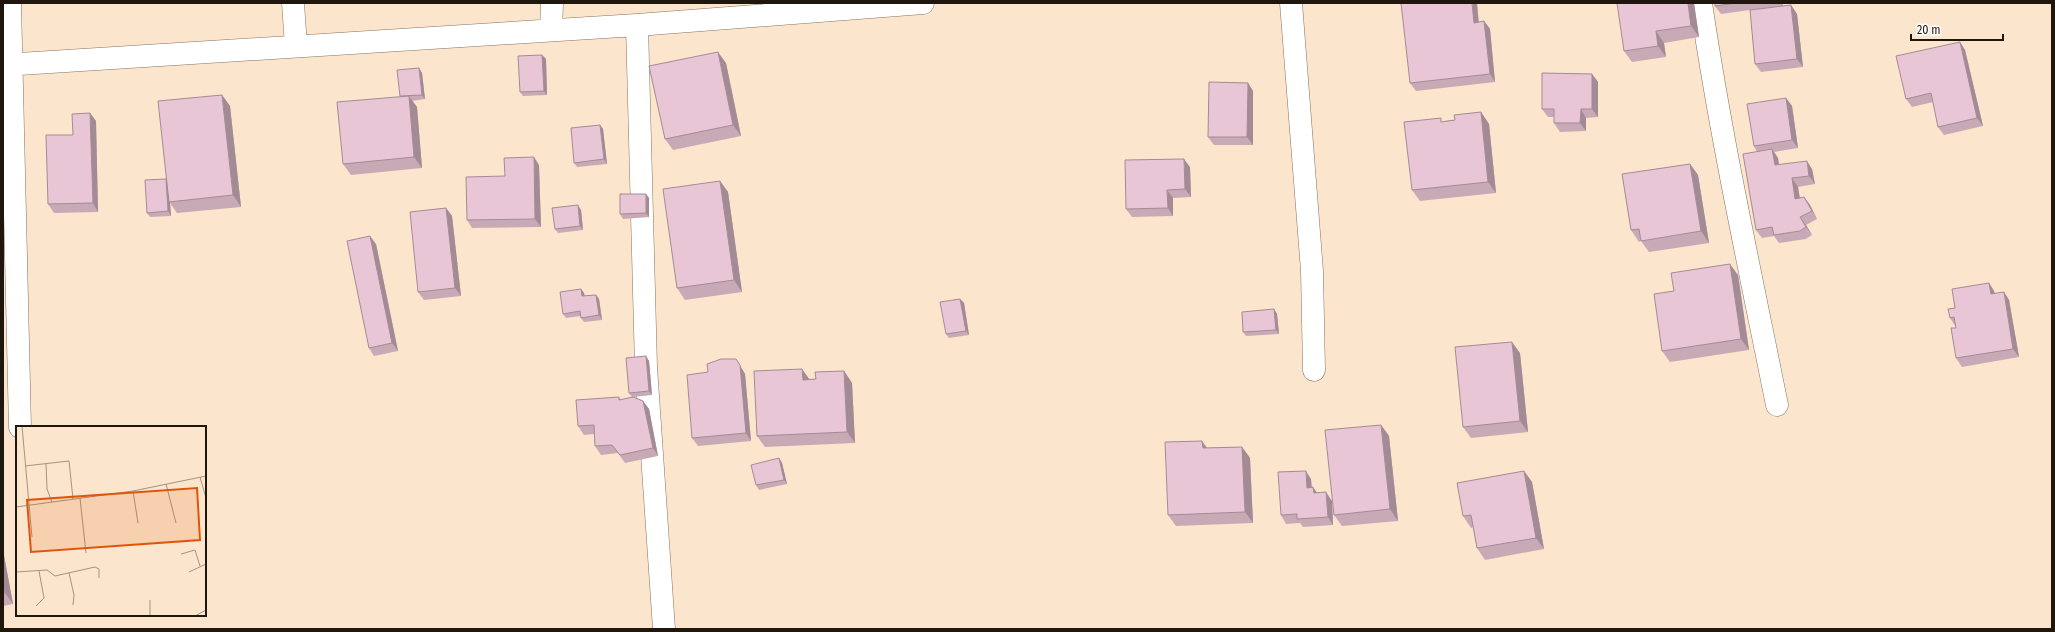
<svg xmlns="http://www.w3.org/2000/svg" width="2055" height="632" font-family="'Fira Sans Condensed',sans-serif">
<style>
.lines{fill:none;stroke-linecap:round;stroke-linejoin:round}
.minor-casing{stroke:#87725d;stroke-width:23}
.minor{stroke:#fff;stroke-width:22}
.wall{fill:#c8aab7}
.shaded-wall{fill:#a38b95}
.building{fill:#e9c6d5;stroke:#a38b95}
.inset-road{fill:none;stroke:#a49381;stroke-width:1}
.view{fill:#de560c;fill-opacity:0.15;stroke:#de560c;stroke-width:2}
.inset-edge{fill:none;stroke:#1f170e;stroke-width:2}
</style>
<rect width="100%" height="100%" fill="#fce5cd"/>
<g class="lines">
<g class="minor-casing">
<path id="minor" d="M10,3L20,427
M293,3L296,46
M1291,3L1312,271L1314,370
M1701,3C1721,138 1750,271 1777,405
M637,25L646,367L664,629
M551,30L552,3
M3,65L637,25L923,3"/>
</g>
<use href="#minor" class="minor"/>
</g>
<path class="wall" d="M1477,3L1479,22L1484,21L1490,29L1495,82L1416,91L1410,83Z
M1694,3L1699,37L1664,43L1666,57L1632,62L1624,51Z
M1715,3H1783V6L1791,5L1797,14L1803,67L1761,72L1755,64L1750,10L1721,14L1715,6Z
M1960,42L1965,50L1983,126L1944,135L1938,127L1933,102L1912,107L1906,99Z
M542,55L546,59L547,95L523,96L520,92Z
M726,63L741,136L673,150L665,139Z
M419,68L422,73L425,99L412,101L417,107L422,168L351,175L343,164L400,96Z
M1592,74L1598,82V117L1586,118V131L1560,132L1554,123V117H1548L1542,109Z
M1248,83L1253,91V145H1214L1208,137Z
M222,95L230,106L241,207L177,213L170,203L171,216L150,217L147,213L167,181Z
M1786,98L1792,106L1798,148L1774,152L1778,158L1779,165L1812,169L1815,184L1798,187L1800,198L1804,197L1810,205L1817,219L1806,225L1812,235L1806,239L1779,243L1774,236L1762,238L1756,230L1757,152L1754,146Z
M1481,112L1489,124L1496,193L1420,201L1412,190L1444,121L1455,120Z
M90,113L96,121L98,212L54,213L48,204Z
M600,125L603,129L607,164L577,167L574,163Z
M1690,164L1698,175L1709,243L1649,252L1641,241L1639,242L1631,230Z
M539,165L541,227L472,228L467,220L505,176Z
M1190,167L1191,197L1173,198V216L1132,217L1126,209Z
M720,181L728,192L742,292L685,300L677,288Z
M646,194L649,198V217L623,219L620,214Z
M446,208L452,216L461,296L424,300L418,292Z
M581,210L583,230L558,233L555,229Z
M376,244L398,351L374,356L369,348Z
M1738,275L1749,350L1670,362L1662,351L1674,291Z
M1989,283L1994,291L1995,294L2004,292L2009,300L2019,357L1962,367L1956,358V326H1955L1950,318L1955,308Z
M581,289L584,293L585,296L596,295L599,299L602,320L584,322L581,318L580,316L566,318L563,314Z
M960,299L964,303L969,335L949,338L946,334Z
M1274,309L1277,314L1279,334L1246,336L1243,332Z
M1520,353L1528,432L1471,438L1463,427Z
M646,356L649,361L652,395L633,397L643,401L649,409L658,456L625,463L618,453L601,455L595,446L594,434L584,435L578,426L619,397L621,400L632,397L629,393Z
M741,367L745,374L751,441L698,446L692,438L708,372Z
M844,371L852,383L855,443L765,447L757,436L810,379H816Z
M1381,425L1389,436L1398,521L1342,526L1334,515Z
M1242,447L1250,458L1253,523L1176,526L1168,515L1207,448Z
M779,458L782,463L787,484L759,490L756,485Z
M1524,471L1532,482L1544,549L1485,560L1477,548L1473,527L1471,528L1463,516Z
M1311,479L1312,488L1313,487L1317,493L1332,501L1333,525L1303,527L1300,523L1286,524L1281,515Z
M3,550L13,604L3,606Z"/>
<path class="shaded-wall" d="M1472,3H1477L1479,31L1474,23Z
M1688,3H1694L1699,37L1691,26Z
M1791,5L1797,14L1803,67L1797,59Z
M1484,21L1490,29L1495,82L1490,74Z
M1656,31L1664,43L1666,57L1658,46Z
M1960,42L1965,50L1983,126L1977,118Z
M718,52L726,63L741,136L733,125Z
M542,55L546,59L547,95L544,91Z
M419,68L422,73L425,99L422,95Z
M1592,74L1598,82V117L1592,109Z
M1248,83L1253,91V145L1247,137Z
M222,95L230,106L241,207L233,195Z
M409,96L417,107L422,168L414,157Z
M1786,98L1792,106L1798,148L1792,140Z
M1581,109L1586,118V131L1580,123Z
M1481,112L1489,124L1496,193L1488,182Z
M90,113L96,121L98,212L93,203Z
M600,125L603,129L607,164L604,159Z
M1772,149L1778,158L1780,174L1775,165Z
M534,157L539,165L541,227L535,219Z
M1184,159L1190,167L1191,197L1185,189Z
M1807,161L1812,169L1815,184L1809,176Z
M1690,164L1698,175L1709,243L1701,231Z
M1792,178L1798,187L1801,207L1795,199Z
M166,179L169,183V202L170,203L171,216L168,211Z
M720,181L728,192L742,292L734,280Z
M1167,190L1173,198V216L1168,208Z
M646,194L649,198V217L646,213Z
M1804,197L1810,205L1817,219L1812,211Z
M578,205L581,210L583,230L580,226Z
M446,208L452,216L461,296L455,288Z
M1800,217L1806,225L1812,235L1806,227Z
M370,236L376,244L398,351L392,343Z
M1730,264L1738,275L1749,350L1741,339Z
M1989,283L1994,291L1997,302L1991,294Z
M581,289L584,293L585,300L582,296Z
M2004,292L2009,300L2019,357L2013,349Z
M596,295L599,299L602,320L599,315Z
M960,299L964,303L969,335L966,331Z
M1274,309L1277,314L1279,334L1276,330Z
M1512,342L1520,353L1528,432L1520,421Z
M646,356L649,361L652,395L649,391Z
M736,359L745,374L751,441L746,433Z
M802,369L810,380H803Z
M844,371L852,383L855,443L847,432Z
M643,401L649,409L658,456L653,448Z
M1381,425L1389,436L1398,521L1390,509Z
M1202,441L1210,452L1203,448Z
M1242,447L1250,458L1253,523L1245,512Z
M779,458L782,463L787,484L784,480Z
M1306,471L1311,479L1312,496L1307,488Z
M1524,471L1532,482L1544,549L1536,538Z
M1313,487L1319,496L1314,493Z
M1326,492L1332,501L1333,525L1328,517Z
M3,550L13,604L5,593L3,583Z"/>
<path class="building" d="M1401,3H1472L1474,23L1484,21L1490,74L1410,83Z
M1617,3H1688L1691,26L1656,31L1658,46L1624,51Z
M1715,3H1736L1715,6Z
M1791,5L1797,59L1755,64L1750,10Z
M1960,42L1977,118L1938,127L1931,93L1906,99L1896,56Z
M718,52L733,125L665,139L649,66Z
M542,55L544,91L520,92L518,56Z
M419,68L422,95L400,96L397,70Z
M1542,73L1592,74V109H1581L1580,123H1554V109H1542Z
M1209,82L1248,83L1247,137H1208Z
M222,95L233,195L169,202L158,101Z
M409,96L414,157L343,164L337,102Z
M1786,98L1792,140L1754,146L1747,104Z
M1481,112L1488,182L1412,190L1404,122L1441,118V122L1455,120L1454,115Z
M90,113L93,203L48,204L46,135H73L72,114Z
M600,125L604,159L574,163L571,128Z
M1772,149L1775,165L1807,161L1809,176L1792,178L1795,199L1804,197L1812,211L1800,217L1806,227L1800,231L1774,235L1772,227L1756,230L1743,154Z
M534,157L535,219L467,220L466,177L505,176L504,158Z
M1184,159L1185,189L1167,190L1168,208L1126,209L1125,160Z
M1690,164L1701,231L1641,241L1639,229L1631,230L1622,174Z
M166,179L168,211L147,213L145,180Z
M720,181L734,280L677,288L663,189Z
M620,194H646V213L620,214Z
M578,205L580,226L555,229L552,208Z
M446,208L455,288L418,292L410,212Z
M370,236L392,343L369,348L347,241Z
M1730,264L1741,339L1662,351L1654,294L1674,291L1671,273Z
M1989,283L1991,294L2004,292L2013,349L1956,358L1951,328H1956L1954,317L1950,318L1948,309L1955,308L1952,289Z
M581,289L582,296L596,295L599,315L581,318L580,311L563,314L560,292Z
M960,299L966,331L946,334L940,302Z
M1274,309L1276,330L1243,332L1242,312Z
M1512,342L1520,421L1463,427L1455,347Z
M646,356L649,391L629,393L626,358Z
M721,359H736L740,365L746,433L692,438L687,375L708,372L707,364Z
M802,369L803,380L816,379L815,372L844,371L847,432L757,436L754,371Z
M619,397V400L633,397L643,401L653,448L620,455L612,445L595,446L594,425L578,426L576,400Z
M1381,425L1390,509L1334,515L1325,430Z
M1202,441L1203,448L1242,447L1245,512L1168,515L1165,442Z
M779,458L784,480L756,485L751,465Z
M1306,471L1307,488L1313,487L1314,493L1326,492L1328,517L1297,519V514L1281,515L1278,472Z
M1524,471L1536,538L1477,548L1471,515L1463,516L1457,483Z
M3,583L5,593H3Z"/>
<g transform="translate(16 426)">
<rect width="190" height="190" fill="#fce5cd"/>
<path class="inset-road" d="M6,0L16,111M30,38L31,63L36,76M9,40L53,35L57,73M184,51L190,72M150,58L160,97M117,65L122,97M64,72L70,127M0,81L117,65L190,50M165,128L179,124L184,140M0,146L31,144L39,150L79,141L83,143V152M173,146L190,138M53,147L58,169L57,179M134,174V190M20,180L28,172L23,145M179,190L190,184"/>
<path class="view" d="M181,62L184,114L15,126L11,74Z"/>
<rect width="190" height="190" class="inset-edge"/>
</g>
<rect width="2055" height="632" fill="none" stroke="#1f170e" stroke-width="8"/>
<path d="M1911 34v6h92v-6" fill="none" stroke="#1f170e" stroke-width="2"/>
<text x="1917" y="34" font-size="12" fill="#1f170e" stroke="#ffffff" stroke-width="3" paint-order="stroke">20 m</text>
</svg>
